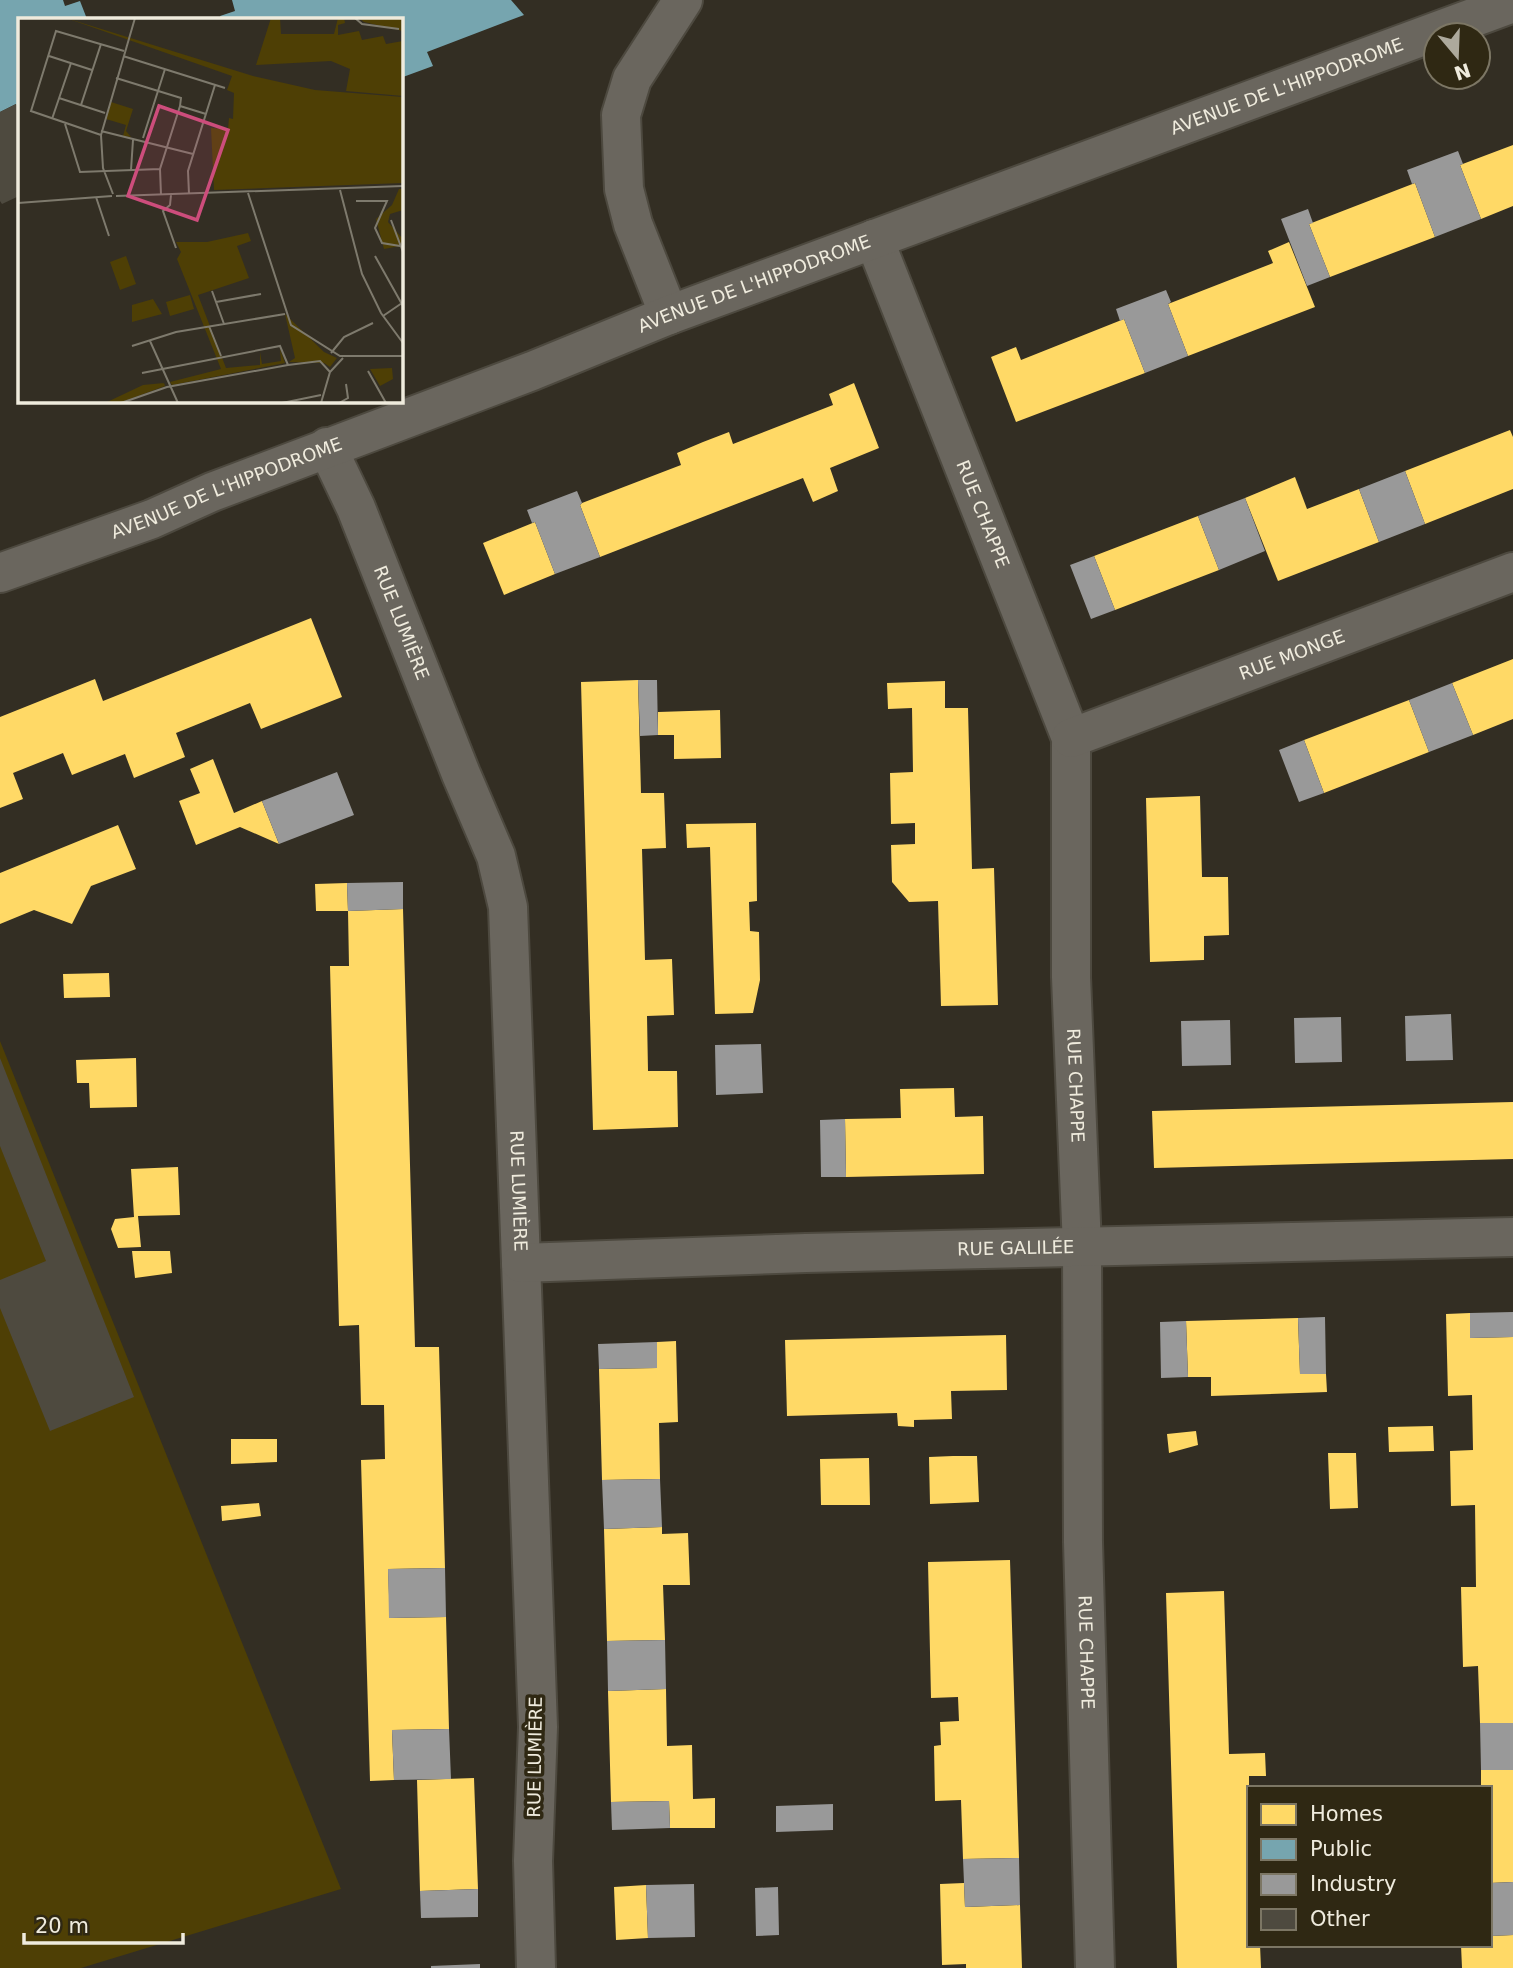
<svg xmlns="http://www.w3.org/2000/svg" width="1513" height="1968" font-family="'DejaVu Sans',sans-serif">
<style>
.green{fill:#4e3f05}
.homes{fill:#ffd966}
.public{fill:#76a5af}
.industry{fill:#999}
.building{fill:#4e4a3f}
.lines{fill:none;stroke-linecap:round;stroke-linejoin:round}
.minor-casing{stroke:#4d493f;stroke-width:42}
.minor{stroke:#6a665e;stroke-width:38}
.labels{text-anchor:middle;stroke-width:7;stroke-linejoin:round;paint-order:stroke}
.street-label{font-size:18px;fill:#efebdd;stroke:#2f2813}
.inset-road{fill:none;stroke:#7e7a6d;stroke-width:2}
.view{fill:#cd4d7c;fill-opacity:0.15;stroke:#cd4d7c;stroke-width:3.5}
.inset-edge{fill:none;stroke:#efebdd;stroke-width:3.5}
</style>
<rect width="100%" height="100%" fill="#332e23"/>
<path class="green" d="M0,1041L341,1889L81,1968H0Z"/>
<path class="homes" d="M1513,145V206L1481,219L1460,165Z
M1415,183L1435,237L1330,277L1309,224Z
M1289,242L1315,307L1188,356L1168,304L1273,263L1268,251Z
M1124,319L1145,373L1016,422L991,357L1016,347L1021,360Z
M854,383L879,448L830,468L838,491L813,502L803,478L600,557L580,505L582,503L681,465L677,453L703,442L729,432L733,444L833,405L829,394Z
M1510,430L1513,437V489L1425,524L1405,471Z
M1295,477L1307,509L1359,489L1379,542L1278,581L1245,498Z
M1198,516L1219,570L1115,610L1094,556Z
M535,522L555,574L504,595L483,543Z
M311,618L342,697L261,729L250,703L176,733L185,757L134,778L125,754L72,775L63,753L13,773L23,799L0,808V717L95,679L103,701Z
M1513,659V719L1473,735L1452,683Z
M638,680L641,793H664L666,848L642,849L645,960L672,959L674,1015L647,1016L648,1071H677L678,1127L593,1130L581,682Z
M945,681V708H968L972,869L994,868L998,1005L941,1006L938,901L909,902L892,882L891,845L915,844V823L891,824L890,773L913,772L912,708L888,709L887,683Z
M1409,700L1429,752L1324,793L1304,740Z
M720,710L721,758L674,759V735H658V712Z
M213,759L234,813L262,801L279,844L240,827L196,845L179,801L200,793L190,769Z
M1200,796L1202,877H1228L1229,935L1204,936V960L1150,962L1146,798Z
M756,823L757,901L749,902L750,931L759,932L760,980L753,1013L715,1014L710,847L687,848L686,824Z
M118,825L136,869L91,886L72,924L34,910L0,924V873Z
M347,883L348,911L403,909L415,1347H439L445,1568L388,1569L389,1595V1618L446,1617L449,1729L392,1730L394,1780L370,1781L367,1675L361,1460L385,1459L384,1405H361L359,1325L339,1326L330,966H349L348,911H316L315,884Z
M109,973L110,997L64,998L63,974Z
M136,1058L137,1107L90,1108L89,1083H77L76,1060Z
M954,1088L955,1117L983,1116L984,1174L846,1177L845,1119L901,1118L900,1089Z
M1513,1102V1159L1154,1168L1152,1111Z
M178,1167L180,1215L138,1216L141,1247L118,1248L111,1229L115,1219L134,1217L131,1169Z
M132,1251H170L172,1273L135,1278Z
M1470,1313V1338L1513,1337V1723H1480L1478,1666L1463,1667L1461,1587H1476L1475,1505L1451,1506L1450,1451L1473,1450L1472,1395L1448,1396L1446,1314Z
M1298,1318L1300,1374H1326L1327,1392L1211,1396V1377H1188L1186,1321Z
M1006,1335L1007,1390L951,1391L952,1419L914,1420V1427L898,1426L897,1413L787,1416L785,1340Z
M676,1341L678,1422L659,1423L660,1479L602,1480L599,1369L657,1368V1342Z
M1433,1426L1434,1451L1389,1452L1388,1427Z
M1196,1431L1198,1445L1169,1453L1167,1434Z
M231,1439H277V1462L231,1464Z
M1328,1453H1356L1358,1508L1330,1509Z
M953,1456H977L979,1502L930,1504L929,1457Z
M869,1458L870,1505H821L820,1459Z
M259,1503L261,1516L222,1521L221,1506Z
M662,1527V1534L688,1533L690,1585H663L665,1640L607,1641L604,1529Z
M1010,1560L1019,1858L963,1859L961,1800L935,1801L934,1746L941,1745L940,1722L959,1721L958,1697L931,1698L928,1562Z
M1224,1591L1229,1754L1265,1753L1266,1776H1249V1945H1260L1261,1968H1177L1166,1593Z
M666,1689L667,1746L692,1745L693,1799L715,1798V1828H670L669,1801L611,1802L608,1691Z
M1481,1770H1513V1882L1490,1883V1788H1481Z
M474,1778L478,1889L420,1891L417,1780Z
M964,1883L965,1907L1020,1905L1022,1968H966V1964L942,1965L940,1884Z
M646,1885L648,1938L616,1940L614,1887Z
M1513,1935V1968H1462L1461,1945H1490V1936Z"/>
<path class="public" d="M0,0H63L65,6L80,1L87,19H19V110L16,104L0,112Z
M232,0H511L524,15L427,52L433,66L403,77L401,71V19H221L220,16L235,11Z"/>
<path class="industry" d="M1458,151L1463,164L1460,165L1481,219L1435,237L1415,183L1412,184L1407,170Z
M1308,209L1313,223L1309,224L1330,277L1307,286L1281,219Z
M1166,290L1171,302L1168,304L1188,356L1145,373L1124,319L1120,321L1116,309Z
M1405,471L1425,524L1379,542L1359,489Z
M577,491L582,503L580,505L600,557L555,574L535,522L532,523L527,510Z
M1245,498L1265,551L1219,570L1198,516Z
M1094,556L1115,610L1091,619L1070,565Z
M638,680H657L658,735L640,736Z
M1452,683L1473,735L1429,752L1409,700Z
M1304,740L1324,793L1299,802L1279,750Z
M337,772L354,815L279,844L262,801Z
M403,882V909L348,911L347,883Z
M1451,1014L1453,1060L1406,1061L1405,1016Z
M1341,1017L1342,1062L1295,1063L1294,1018Z
M1230,1020L1231,1065L1182,1066L1181,1021Z
M761,1044L763,1093L716,1095L715,1045Z
M845,1119L846,1177H821L820,1120Z
M1513,1312V1337L1470,1338V1313Z
M1325,1317L1326,1374H1300L1298,1318Z
M1186,1321L1188,1377L1161,1378L1160,1322Z
M657,1342V1368L599,1369L598,1344Z
M660,1479L662,1527L604,1529L602,1480Z
M445,1568L446,1617L389,1618L388,1569Z
M665,1640L666,1689L608,1691L607,1641Z
M1480,1723H1513V1770H1481Z
M449,1729L451,1779L394,1780L392,1730Z
M669,1801L670,1828L612,1830L611,1802Z
M833,1804V1830L776,1832V1806Z
M1019,1858L1020,1905L965,1907L963,1859Z
M1513,1882V1935L1490,1936V1883Z
M694,1884L695,1937L648,1938L646,1885Z
M778,1887L779,1935L756,1936L755,1888Z
M478,1889V1917L421,1918L420,1891Z
M480,1964V1968H431V1966Z"/>
<path class="building" d="M16,104L19,110V196L2,204L0,201V112Z
M0,1058L134,1397L50,1431L0,1308V1280L46,1261L0,1146Z"/>
<g class="lines">
<g class="minor-casing">
<g id="minor">
<path id="s1" d="M874,239L1071,738V977L1082,1247L1083,1542L1095,1968"/>
<path d="M669,315L633,224L624,189L621,115L632,79L683,0"/>
<path id="s2" d="M327,447L356,508L461,774L496,856L508,907L538,1727L533,1861L536,1968"/>
<path id="s3" d="M0,573L152,519L212,492L532,371L669,315L1513,3"/>
<path id="s4" d="M1071,738L1513,572"/>
<path id="s5" d="M521,1263L806,1253L1513,1237"/>
</g>
</g>
<use href="#minor" class="minor"/>
</g>
<g class="labels">
<g class="street-label">
<text dy="6" stroke="none"><textPath href="#s3" startOffset="1376">AVENUE DE L'HIPPODROME</textPath></text>
<text dy="6" stroke="none"><textPath href="#s3" startOffset="808">AVENUE DE L'HIPPODROME</textPath></text>
<text dy="6" stroke="none"><textPath href="#s3" startOffset="242">AVENUE DE L'HIPPODROME</textPath></text>
<text dy="6" stroke="none"><textPath href="#s1" startOffset="296">RUE CHAPPE</textPath></text>
<text dy="6" stroke="none"><textPath href="#s2" startOffset="191">RUE LUMIÈRE</textPath></text>
<text dy="6" stroke="none"><textPath href="#s4" startOffset="236">RUE MONGE</textPath></text>
<text dy="6" stroke="none"><textPath href="#s1" startOffset="884">RUE CHAPPE</textPath></text>
<text dy="6" stroke="none"><textPath href="#s2" startOffset="779">RUE LUMIÈRE</textPath></text>
<text dy="6" stroke="none"><textPath href="#s5" startOffset="495">RUE GALILÉE</textPath></text>
<text dy="6" stroke="none"><textPath href="#s1" startOffset="1451">RUE CHAPPE</textPath></text>
<text transform="translate(535 1757) rotate(-89)" y="6">RUE LUMIÈRE</text>
</g>
</g>
<g transform="translate(18 18)">
<rect width="385" height="385" fill="#332e23"/>
<path d="M48,0L235,58L297,72L385,79V165L196,172L193,110L210,111L211,100L215,101L216,75L209,72L214,58ZM253,0H262L263,16H316L320,0H326L327,5L320,7V17L341,13L344,22L365,18L368,26L385,23V78L328,73L332,51L313,43L238,47ZM341,0H385V13L346,4ZM93,84L115,91L108,113L113,119L105,118L108,107L88,101ZM381,171H385V192L372,196L370,204L385,221L382,228L366,231L358,201L374,187ZM230,215L233,223L219,228L231,260L180,277L208,350L242,347V334L244,346L263,343L262,331L267,345L154,367L152,364L203,351L159,241L163,234L158,224H189ZM108,238L118,266L102,272L92,244ZM172,277L176,291L152,298L148,284ZM135,281L144,296L114,304V287ZM267,296L306,334L319,340L312,349L306,345L271,344L277,340ZM374,350L375,361L362,368L352,351ZM142,353L147,368L101,385H87L125,367L146,365Z" fill="#4e3f05"/>
<path class="inset-road" d="M337,0L344,6L381,11M31,38L74,52M105,38L207,70M98,60L163,80L162,88L188,96M41,80L87,95M63,87L83,26M34,101L53,45M47,106L62,154L142,151M83,113L175,136M83,117L13,93L38,13L106,33M125,120L147,51M113,152L115,122M322,172L344,256L363,295L385,325M230,175L273,307L322,338H385M95,176L85,150L83,117L117,0M171,176L170,153L197,67M143,177L142,151L162,88M153,177L152,187L145,193L158,230M98,178L385,168M78,179L91,218M338,183H369L357,210L364,225L382,228M0,185L94,178M373,202L385,234M357,238L385,288M194,273L206,306M198,284L243,276M365,298L384,285M191,308L203,338M132,323L160,385M114,328L158,314L267,296M313,335L326,319L355,305M350,353L368,385M124,355L262,328L270,347M103,385L149,369L270,347L302,343L312,354M264,385L303,377M303,385L312,354L325,340M321,385L330,380L328,366"/>
<path class="view" d="M141,88L210,112L179,202L110,178Z"/>
<rect width="385" height="385" class="inset-edge"/>
</g>
<rect x="1247" y="1786" width="245" height="161" fill="#2f2813" stroke="#7c7664" stroke-width="2"/>
<rect x="1261" y="1804" width="35" height="21" fill="#ffd966" stroke="#7c7664" stroke-width="2"/>
<text x="1310" y="1821" font-size="21" fill="#efebdd">Homes</text>
<rect x="1261" y="1839" width="35" height="21" fill="#76a5af" stroke="#7c7664" stroke-width="2"/>
<text x="1310" y="1856" font-size="21" fill="#efebdd">Public</text>
<rect x="1261" y="1874" width="35" height="21" fill="#999999" stroke="#7c7664" stroke-width="2"/>
<text x="1310" y="1891" font-size="21" fill="#efebdd">Industry</text>
<rect x="1261" y="1909" width="35" height="21" fill="#4e4a3f" stroke="#7c7664" stroke-width="2"/>
<text x="1310" y="1926" font-size="21" fill="#efebdd">Other</text>
<g transform="translate(1457 56) rotate(161)"><circle r="33" fill="#2f2813" stroke="#7c7664" stroke-width="2"/>
<path d="M0-5L12 26L0 18L-12 26Z" fill="#ada99c"/>
<text y="-10" font-size="19" font-weight="bold" text-anchor="middle" fill="#efebdd">N</text>
</g>
<path d="M24 1933v10h159v-10" fill="none" stroke="#efebdd" stroke-width="3.5"/>
<text x="35" y="1933" font-size="21" fill="#efebdd" stroke="#2f2813" stroke-width="5" paint-order="stroke">20 m</text>
</svg>
